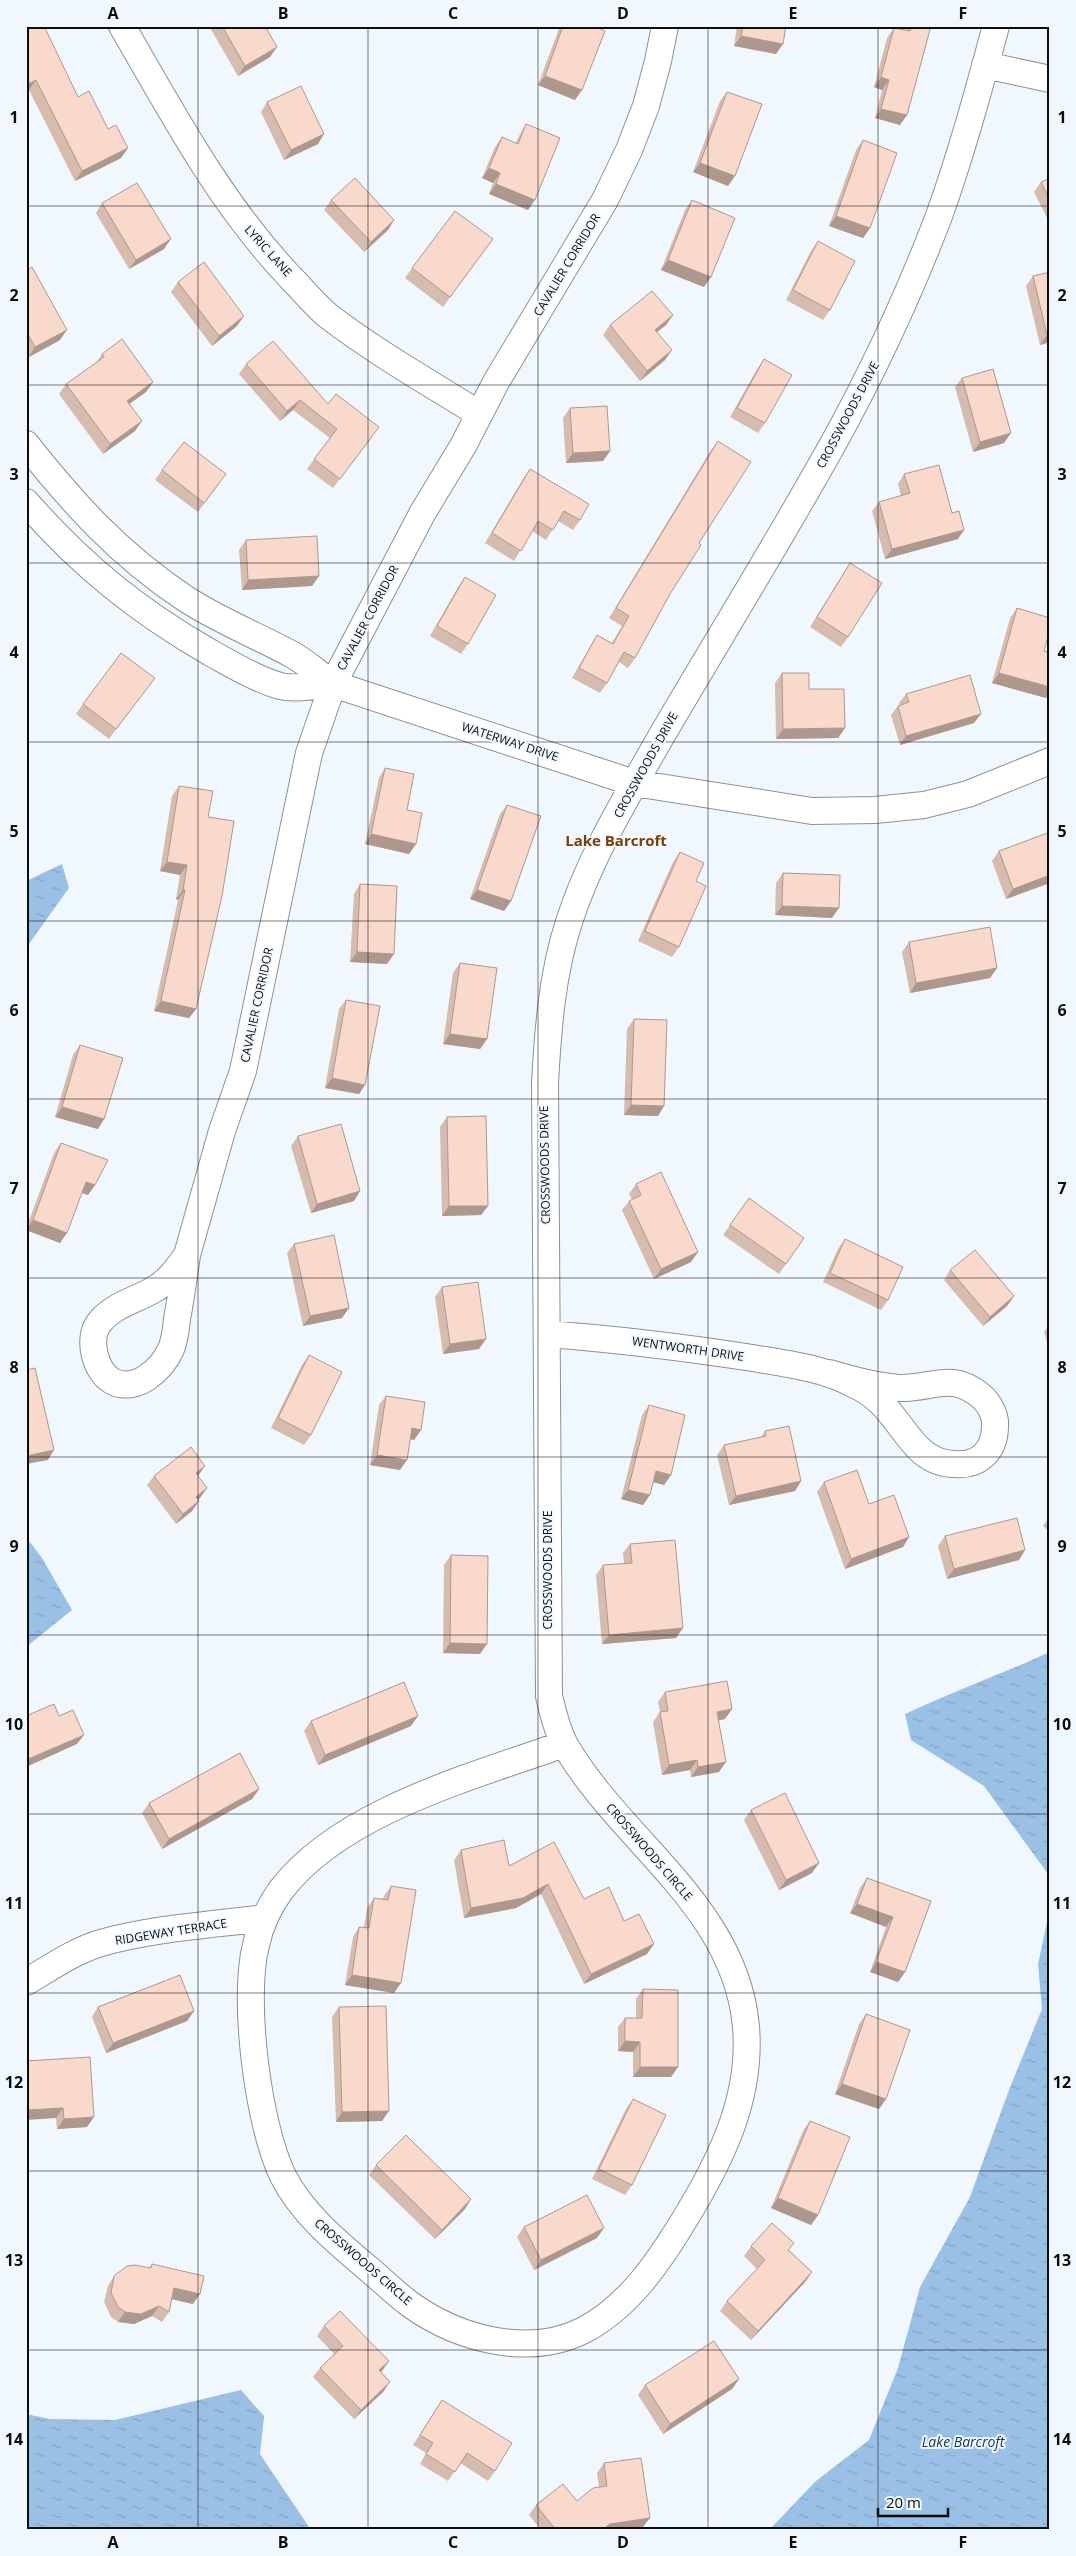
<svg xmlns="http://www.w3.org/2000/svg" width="1076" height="2556" font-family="'Open Sans',sans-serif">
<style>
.water{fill:url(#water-ripples)}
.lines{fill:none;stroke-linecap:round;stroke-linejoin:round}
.street-casing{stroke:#8b9297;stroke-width:28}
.street{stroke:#fff;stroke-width:26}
.wall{fill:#d6bbaf}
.shaded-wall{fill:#ae988e}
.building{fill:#f9d9cb;stroke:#ae988e}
.grid{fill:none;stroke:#0b0d0f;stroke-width:1;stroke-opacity:0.55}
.labels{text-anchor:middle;stroke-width:4;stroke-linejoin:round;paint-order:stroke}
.street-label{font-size:12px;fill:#0b0d0f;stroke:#f0f8fe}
.water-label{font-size:14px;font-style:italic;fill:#0c365a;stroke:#f0f8fe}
.quarter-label{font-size:15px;font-weight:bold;fill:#79400b;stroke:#f0f8fe}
.neatline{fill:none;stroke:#0b0d0f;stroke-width:2}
.grid-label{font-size:16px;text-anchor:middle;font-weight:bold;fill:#0b0d0f}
</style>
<defs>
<pattern id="water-ripples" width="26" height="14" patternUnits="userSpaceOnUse" patternTransform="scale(1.25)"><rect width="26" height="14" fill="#9ac0e5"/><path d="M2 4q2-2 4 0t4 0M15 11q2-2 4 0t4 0" fill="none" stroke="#83a4c3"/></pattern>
</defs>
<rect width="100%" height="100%" fill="#f0f8fe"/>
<path class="water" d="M62,864L69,888L26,948V881Z
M26,1537L42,1558L72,1610L26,1647Z
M1050,1652V2530H769L816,2481L869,2440L898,2368L920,2287L970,2197L1009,2090L1042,2009L1038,1964L1049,1913L1048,1874L984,1786L911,1740L905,1714C952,1692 1002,1674 1050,1652Z
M241,2390L264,2416L260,2454L311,2530H26V2414L50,2419L115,2420Z"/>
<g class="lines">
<g class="street-casing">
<path id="street" d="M122,26C173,114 220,203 290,277C302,289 314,304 327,315C375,352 428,382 479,414
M985,65L1050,79
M26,444C74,505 121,556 186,599C220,621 258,636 293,655C307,663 320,675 333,684
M26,502C82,566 138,611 211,653C233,665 256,679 280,686C295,690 317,685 333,684L634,783L812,811L875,810L924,805L968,794L1050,761
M187,1255L222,1131L243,1071L309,753L333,684L423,512L463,446L496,382L605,200L629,150L646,106L658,61L665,26
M187,1255C184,1276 181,1298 177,1319C176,1328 175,1340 171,1349C162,1369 136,1394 112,1381C95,1371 87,1339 99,1323C113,1305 134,1301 153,1290C168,1282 178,1268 187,1255Z
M547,1334C614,1339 680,1347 746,1357C782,1363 822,1367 855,1385C864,1389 873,1395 880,1402C905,1425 916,1464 955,1464C965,1465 975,1463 983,1456C992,1448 995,1437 995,1426C996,1415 989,1403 981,1396C951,1371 932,1389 899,1388C874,1386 852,1380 829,1373
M564,1744C475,1776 341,1811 281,1890C270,1905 260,1926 256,1945C242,1999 258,2125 283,2176C303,2215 338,2243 371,2271C384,2282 397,2295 411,2305C459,2339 529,2358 584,2330C628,2307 658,2263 683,2222C720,2162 752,2099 746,2027C736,1907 621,1842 565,1745C557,1730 553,1713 549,1696L545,1083C548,1029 552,974 569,922C590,856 628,795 662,735C713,648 766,562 816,474C864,391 905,305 939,216C961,155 979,89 996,26
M26,1982C50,1968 74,1951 101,1943C154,1928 211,1925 265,1918"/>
</g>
<use href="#street" class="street"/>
</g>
<path class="wall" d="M26,26L78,97L108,129L128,148L121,158L75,181L29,90L26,92Z
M209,26H265L270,57L238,76Z
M560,26H594L575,100L538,85Z
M737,26H786L776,54L734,46Z
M907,26H931L900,125L875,118L882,90L874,87L887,38L894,28L906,30Z
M727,92L728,186L693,172L720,101Z
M267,102L318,144L284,160L261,112Z
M526,124L528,210L489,194L493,183L482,178L495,147L502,137L516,143L520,134Z
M863,140L870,228L863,238L829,226L856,150Z
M1050,178V222H1049L1034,192L1041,182Z
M331,200L394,220L388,230L364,252L324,210Z
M692,200L704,287L661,270L685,210Z
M102,203L164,249L129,269L96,213Z
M493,239L443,307L405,278L412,268Z
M818,241L830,310L823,320L786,300L811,251Z
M26,270L60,340L29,357L26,353Z
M1050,272V342L1040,345L1026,286L1033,276Z
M178,282L237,326L212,346L171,292Z
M673,315L666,325L657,332L665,360L640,381L603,335L610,325Z
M102,354L153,382L146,392L130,404L135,431L103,454L59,394L66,384L95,364Z
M764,359L765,423L758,433L730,417L757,369Z
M246,364L328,404L372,437L333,488L307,469L330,438L293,410L280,421L239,374Z
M962,378L1004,443L973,452L955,387Z
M570,408L610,451L603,461L566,463L563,418Z
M718,441L699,543L670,594L635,658L628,668L619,662L607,683L600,693L572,678L591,645L597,635L612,643L622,626L609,618L711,450Z
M530,469L580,520L573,530L558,521L546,540L532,531L514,561L485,543L523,479Z
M162,470L219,484L198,512L155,480Z
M904,474L958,539L885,559L872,511L879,502L901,496L898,484Z
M246,540L319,576L312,586L242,590L239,550Z
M850,563L848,637L841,647L810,627Z
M465,577L468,644L461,654L430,636L458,587Z
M1017,608L1044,651L1046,698L992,683L1010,618Z
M782,673L809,689L845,728L838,738L776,739L775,683Z
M155,678L109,739L76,714L83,704Z
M906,694L974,723L900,745L891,715L898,706L900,705L899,703Z
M385,768L407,810L416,844L409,854L365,844L379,778Z
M179,786L208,817L196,1009L189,1018L154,1011L178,900L176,899L180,875L160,871L172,796Z
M507,805L511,901L504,911L470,899L500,814Z
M1050,832V883L1006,899L992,861L999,851Z
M680,852L696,881L679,947L672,957L638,941L673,862Z
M783,873L832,918L775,915L776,883Z
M360,884L387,964L350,962L354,894Z
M909,942L997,968L990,978L910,993L902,952Z
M460,963L487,1039L480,1049L443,1044L453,973Z
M346,1000L365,1085L359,1094L325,1088L339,1009Z
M634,1019L664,1106L658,1116L624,1115L627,1029Z
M80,1045L104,1119L98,1129L55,1117L73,1055Z
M447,1117L488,1206L481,1215L442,1216L440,1127Z
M298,1136L360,1191L354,1201L311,1213L291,1146Z
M61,1143L95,1185L88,1195L82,1193L60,1243L26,1230V1229L54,1153Z
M636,1184L691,1262L654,1279L622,1210L629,1201L632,1199L629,1194Z
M749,1198L804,1238L779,1274L723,1235Z
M845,1239L888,1300L881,1310L823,1282L838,1249Z
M294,1244L349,1308L342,1318L303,1326L287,1253Z
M950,1270L1014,1296L1007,1306L983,1326L944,1280Z
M442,1287L479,1349L443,1354L435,1297Z
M1050,1324V1351L1044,1332Z
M309,1355L311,1435L304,1445L271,1428L302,1365Z
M386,1396L421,1430L414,1440L410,1439L400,1470L370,1465L379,1405Z
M649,1405L671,1475L664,1485L653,1482L643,1505L621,1499L642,1415Z
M765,1431L801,1481L795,1491L729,1505L717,1455L724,1445L761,1437Z
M154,1476H198L200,1498L198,1499L199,1501L192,1511L176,1524L147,1485Z
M824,1482L869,1504L909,1537L903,1547L845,1569L817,1492Z
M1050,1516V1533L1043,1526Z
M945,1536L1025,1550L1019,1560L947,1579L938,1546Z
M630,1544L676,1638L602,1644L596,1575L603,1565L624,1564L623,1553Z
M451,1555L480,1654L443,1653L444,1565Z
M665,1692L725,1719L718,1720L719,1772L691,1777L690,1770L662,1775L653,1722L660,1712L658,1702Z
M311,1721L411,1726L318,1765L304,1731Z
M259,1789L252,1799L162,1849L142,1813L149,1803Z
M751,1810L812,1873L779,1890L744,1820Z
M461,1850L509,1866L584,1899L624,1921L654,1944L647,1954L584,1984L541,1894L516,1908L464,1918L454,1860Z
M867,1878L931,1901L905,1972L898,1982L870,1972L886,1927L850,1913L860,1888Z
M391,1886L394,1993L345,1985L353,1937L359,1927H364L367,1908L374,1898L383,1899L384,1896Z
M643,1989L678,2067L671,2077H633V2052L618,2051V2027L625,2018H636V1999Z
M98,2007L194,2011L187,2021L106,2053L92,2017Z
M339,2007L382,2121L336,2122L332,2017Z
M866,2014L886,2099L879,2109L835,2094L859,2024Z
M26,2061L87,2127L57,2129L56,2118Z
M633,2099L632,2185L625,2195L592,2179L626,2109Z
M810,2121L818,2215L811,2225L771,2208L803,2131Z
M376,2165L471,2199L465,2209L435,2239L369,2175Z
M524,2227L597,2238L534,2270L517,2237Z
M751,2246L789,2250L812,2272L805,2282L751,2340L720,2311L727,2301L757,2269L744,2256Z
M152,2264L193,2304L172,2299L169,2312L162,2322L152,2316L134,2324L118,2322L111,2317L104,2302L108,2286L114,2276L150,2267Z
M324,2326L381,2372L383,2392L354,2419L313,2377L320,2368L334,2354L317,2336Z
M739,2379L732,2389L663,2434L638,2395L645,2385Z
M442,2400L495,2471L488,2481L460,2463L448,2481L420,2464L426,2453L413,2445Z
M604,2463L643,2527L627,2530H541L529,2515L536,2505L577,2501L599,2487L597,2473Z"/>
<path class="shaded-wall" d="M741,36L783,44L776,54L734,46Z
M277,47L270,57L238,76L245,66Z
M545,76L582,90L575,100L538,85Z
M881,77L889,80L882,90L874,87Z
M36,80L29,90L26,92V85Z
M881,109L907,115L900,125L875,118Z
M324,134L318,144L284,160L291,150Z
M128,148L121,158L75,181L82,171Z
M700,163L735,176L728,186L693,172Z
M489,168L500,173L493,183L482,178Z
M496,184L535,200L528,210L489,194Z
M836,216L870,228L863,238L829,226Z
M394,220L388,230L364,252L371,242Z
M171,239L164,249L129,269L136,260Z
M668,260L711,277L704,287L661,270Z
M673,315L666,325L648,339L655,330Z
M244,316L237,326L212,346L219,336Z
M67,330L60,340L29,357L35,347Z
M1050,334V342L1040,345L1047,335Z
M672,350L665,360L640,381L647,371Z
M153,382L146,392L120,410L127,401Z
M300,400L293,410L280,421L287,411Z
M142,421L135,431L103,454L110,444Z
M1011,433L1004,443L973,452L980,442Z
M610,451L603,461L566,463L573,453Z
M964,530L958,539L885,559L892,549Z
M319,576L312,586L242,590L248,580Z
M999,673L1050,687V692L1046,698L992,683Z
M981,714L974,723L900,745L906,736Z
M845,728L838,738L776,739L783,729Z
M371,834L416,844L409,854L365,844Z
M167,862L187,865L180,875L160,871Z
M1050,875V883L1006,899L1013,889Z
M183,890H185L178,900L176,899Z
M477,890L511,901L504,911L470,899Z
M782,906L839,908L832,918L775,915Z
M357,952L394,954L387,964L350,962Z
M997,968L990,978L910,993L916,983Z
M161,1001L196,1009L189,1018L154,1011Z
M450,1034L487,1039L480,1049L443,1044Z
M332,1078L365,1085L359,1094L325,1088Z
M631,1105L664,1106L658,1116L624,1115Z
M62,1107L104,1119L98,1129L55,1117Z
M86,1182L95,1185L88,1195L79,1192Z
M360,1191L354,1201L311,1213L317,1204Z
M449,1206H488L481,1215L442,1216Z
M33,1220L67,1233L60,1243L26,1230Z
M698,1252L691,1262L654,1279L661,1269Z
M1014,1296L1007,1306L983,1326L990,1317Z
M349,1308L342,1318L303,1326L310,1316Z
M486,1339L479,1349L443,1354L450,1344Z
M412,1428L421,1430L414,1440L405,1438Z
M54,1450L48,1460L26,1464V1456Z
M377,1455L407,1460L400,1470L370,1465Z
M205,1466L198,1476L196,1473Z
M656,1471L671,1475L664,1485L649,1481Z
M801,1481L795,1491L729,1505L736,1496Z
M207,1488L200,1498L189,1506L196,1497Z
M628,1490L650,1495L643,1505L621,1499Z
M199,1501L192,1511L176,1524L183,1514Z
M909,1537L903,1547L845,1569L851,1559Z
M1025,1550L1019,1560L947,1579L954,1569Z
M683,1628L676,1638L602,1644L609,1635Z
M450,1643L487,1644L480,1654L443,1653Z
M732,1709L725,1719L710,1722L717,1712Z
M418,1716L411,1726L318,1765L325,1755Z
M84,1735L77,1744L26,1767V1760Z
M697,1760L690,1770L662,1775L669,1765Z
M726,1762L719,1772L691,1777L698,1767Z
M259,1789L252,1799L162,1849L169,1839Z
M819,1863L812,1873L779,1890L786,1880Z
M548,1884L541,1894L516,1908L464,1918L471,1908Z
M857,1904L893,1917L886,1927L850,1913Z
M654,1944L647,1954L584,1984L591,1974Z
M876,1962L905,1972L898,1982L870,1972Z
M352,1975L401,1983L394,1993L345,1985Z
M194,2011L187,2021L106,2053L113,2043Z
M625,2041L640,2042L633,2052L618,2051Z
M640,2067H678L671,2077H633Z
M842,2084L886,2099L879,2109L835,2094Z
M63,2108L56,2118L26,2120V2110Z
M389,2111L382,2121L336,2122L342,2112Z
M94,2117L87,2127L57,2129L64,2119Z
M778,2198L818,2215L811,2225L771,2208Z
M471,2199L465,2209L435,2239L442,2230Z
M604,2228L597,2238L534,2270L541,2260Z
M812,2272L805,2282L751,2340L758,2331Z
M174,2288L200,2294L193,2304L167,2298Z
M159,2306L152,2316L134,2324L118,2322L125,2312Z
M389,2361L382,2371L372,2380L379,2370Z
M739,2379L732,2389L663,2434L670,2424Z
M390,2382L383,2392L354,2419L361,2410Z
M650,2518L643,2527L627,2530H602L610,2524Z"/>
<path class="building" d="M26,26H44L78,97L89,91L108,129L116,125L128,148L82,171L36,80L26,85Z
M222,26H265L277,47L245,66Z
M563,26H594L605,31L582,90L545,76Z
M743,26H786L783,44L741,36Z
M911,26H931L907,115L881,109L889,80L881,77L894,28L910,31Z
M301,86L324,134L291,150L267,102Z
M727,92L762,104L735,176L700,163Z
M526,124L560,138L535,200L496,184L500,173L489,168L502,137L518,144Z
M863,140L897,153L870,228L836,216Z
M355,178L394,220L371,242L331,200Z
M1050,178V200L1041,182Z
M137,183L171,239L136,260L102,203Z
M692,200L735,218L711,277L668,260Z
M455,211L493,239L450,297L412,268Z
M818,241L855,261L830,310L793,290Z
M204,262L244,316L219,336L178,282Z
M32,267L67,330L35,347L26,331V270Z
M1050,272V334L1047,335L1033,276Z
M652,291L673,315L655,330L672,350L647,371L610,325Z
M122,339L153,382L127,401L142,421L110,444L66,384L104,357L102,354Z
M273,341L328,404L336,394L379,427L340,479L314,459L337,429L300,400L287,411L246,364Z
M764,359L792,375L765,423L737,408Z
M993,369L1011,433L980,442L962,378Z
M607,406L610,451L573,453L570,408Z
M718,441L751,462L699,543L701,545L670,594L635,658L624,652L607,683L579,668L597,635L613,644L629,616L616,608Z
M184,442L226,474L204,503L162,470Z
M939,465L952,513L959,511L964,530L892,549L879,502L910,493L904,474Z
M530,469L589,504L580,520L564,511L553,530L538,521L521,551L492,533Z
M317,536L319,576L248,580L246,540Z
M850,563L882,583L848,637L817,617Z
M465,577L496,595L468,644L437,626Z
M1017,608L1050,618V629L1044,651L1050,653V687L999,673Z
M121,653L155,678L116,729L83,704Z
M782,673H809V689H844L845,728L783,729Z
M970,675L981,714L906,736L898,706L909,702L906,694Z
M385,768L414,774L407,810L422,813L416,844L371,834Z
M179,786L213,791L208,817L234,821L222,896L196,1009L161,1001L185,890H183L187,865L167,862Z
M507,805L541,816L511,901L477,890Z
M1050,832V875L1013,889L999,851Z
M680,852L704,863L696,881L706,886L679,947L645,931Z
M783,873L840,875L839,908L782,906Z
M360,884L397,886L394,954L357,952Z
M990,927L997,968L916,983L909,942Z
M460,963L497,968L487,1039L450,1034Z
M346,1000L380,1006L365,1085L332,1078Z
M634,1019L667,1020L664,1106L631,1105Z
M80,1045L123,1058L104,1119L62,1107Z
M486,1116L488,1206H449L447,1117Z
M341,1124L360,1191L317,1204L298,1136Z
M61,1143L108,1160L95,1185L86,1182L67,1233L33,1220Z
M661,1172L698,1252L661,1269L629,1201L641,1195L636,1184Z
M749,1198L804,1238L786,1264L730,1225Z
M334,1235L349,1308L310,1316L294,1244Z
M845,1239L903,1267L888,1300L830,1273Z
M975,1250L1014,1296L990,1317L950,1270Z
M478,1282L486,1339L450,1344L442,1287Z
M309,1355L342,1372L311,1435L278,1418Z
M35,1368L54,1450L26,1456V1370Z
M386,1396L425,1402L421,1430L412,1428L407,1460L377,1455Z
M649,1405L685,1415L671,1475L656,1471L650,1495L628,1490Z
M789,1426L801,1481L736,1496L724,1445L766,1436L765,1431Z
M191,1447L205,1466L196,1473L207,1488L196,1497L199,1501L183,1514L154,1476Z
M857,1470L869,1504L894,1495L909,1537L851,1559L824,1482Z
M1017,1518L1025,1550L954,1569L945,1536Z
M675,1540L683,1628L609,1635L603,1565L632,1563L630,1544Z
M451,1555L488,1556L487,1644L450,1643Z
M727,1681L732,1709L717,1712L726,1762L698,1767L697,1760L669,1765L660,1712L668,1711L665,1692Z
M404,1682L418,1716L325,1755L311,1721Z
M54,1704L59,1716L73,1710L84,1735L26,1760V1716Z
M240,1753L259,1789L169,1839L149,1803Z
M785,1793L819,1863L786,1880L751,1810Z
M504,1840L509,1866L554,1842L584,1899L609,1887L624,1921L639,1914L654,1944L591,1974L548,1884L523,1898L471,1908L461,1850Z
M867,1878L931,1901L905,1972L876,1962L893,1917L857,1904Z
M391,1886L416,1890L401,1983L352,1975L359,1927L369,1928L374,1898L388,1900Z
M180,1975L194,2011L113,2043L98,2007Z
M643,1989L678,1990V2067H640V2042L625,2041V2018H642Z
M386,2006L389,2111L342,2112L339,2007Z
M866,2014L910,2030L886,2099L842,2084Z
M90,2057L94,2117L64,2119L63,2108L26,2110V2061Z
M633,2099L666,2115L632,2185L599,2169Z
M810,2121L850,2137L818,2215L778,2198Z
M406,2135L471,2199L442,2230L376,2165Z
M587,2195L604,2228L541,2260L524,2227Z
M772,2223L794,2243L788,2250L812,2272L758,2331L727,2301L765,2260L751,2246Z
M152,2264L204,2276L200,2294L174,2288L169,2312L159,2306L141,2314L125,2312L118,2307L111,2293L114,2276L127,2266L135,2265L151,2268Z
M340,2311L389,2361L379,2370L390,2382L361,2410L320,2368L343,2346L324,2326Z
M714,2341L739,2379L670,2424L645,2385Z
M442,2400L512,2443L495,2471L467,2453L455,2472L426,2454L433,2443L420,2435Z
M641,2458L650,2518L610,2524L602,2530H556L536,2505L563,2484L577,2501L593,2488L607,2486L604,2463Z"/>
<path class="grid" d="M198,26V2530M368,26V2530M538,26V2530M708,26V2530M878,26V2530M26,206H1050M26,385H1050M26,563H1050M26,742H1050M26,921H1050M26,1099H1050M26,1278H1050M26,1457H1050M26,1635H1050M26,1814H1050M26,1993H1050M26,2171H1050M26,2350H1050"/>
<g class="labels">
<g class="street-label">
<text transform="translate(268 251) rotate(48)" y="4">LYRIC LANE</text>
<text transform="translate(567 265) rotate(-59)" y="4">CAVALIER CORRIDOR</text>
<text transform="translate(848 415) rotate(-62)" y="4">CROSSWOODS DRIVE</text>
<text transform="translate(368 618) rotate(-62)" y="4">CAVALIER CORRIDOR</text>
<text transform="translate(510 742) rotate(18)" y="4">WATERWAY DRIVE</text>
<text transform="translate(646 765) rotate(-61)" y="4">CROSSWOODS DRIVE</text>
<text transform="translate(257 1005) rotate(-78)" y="4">CAVALIER CORRIDOR</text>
<text transform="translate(545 1165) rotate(-91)" y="4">CROSSWOODS DRIVE</text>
<text transform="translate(688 1349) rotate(8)" y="4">WENTWORTH DRIVE</text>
<text transform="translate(548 1570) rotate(-90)" y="4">CROSSWOODS DRIVE</text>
<text transform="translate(649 1852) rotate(49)" y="4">CROSSWOODS CIRCLE</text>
<text transform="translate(171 1932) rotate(-9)" y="4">RIDGEWAY TERRACE</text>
<text transform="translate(363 2262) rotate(41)" y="4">CROSSWOODS CIRCLE</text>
</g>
<g class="water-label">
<text x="963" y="2447">Lake Barcroft</text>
</g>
<g class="quarter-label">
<text x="616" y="846">Lake Barcroft</text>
</g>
</g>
<rect width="1076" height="2556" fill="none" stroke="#f0f8fe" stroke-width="55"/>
<path d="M878 2508v8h70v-8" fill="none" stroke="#0b0d0f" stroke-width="2.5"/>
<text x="886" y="2508" font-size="15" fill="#0b0d0f" stroke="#f0f8fe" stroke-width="4" paint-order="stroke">20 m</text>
<rect x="28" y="28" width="1020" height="2500" class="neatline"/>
<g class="grid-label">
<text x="113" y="19">A</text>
<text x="283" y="19">B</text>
<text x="453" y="19">C</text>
<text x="623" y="19">D</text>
<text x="793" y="19">E</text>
<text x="963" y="19">F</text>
<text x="14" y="123">1</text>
<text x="1062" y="123">1</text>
<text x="14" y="301">2</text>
<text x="1062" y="301">2</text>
<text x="14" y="480">3</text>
<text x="1062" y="480">3</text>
<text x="14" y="658">4</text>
<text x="1062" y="658">4</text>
<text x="14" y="837">5</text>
<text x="1062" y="837">5</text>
<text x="14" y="1016">6</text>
<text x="1062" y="1016">6</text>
<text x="14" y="1194">7</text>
<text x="1062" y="1194">7</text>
<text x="14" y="1373">8</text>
<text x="1062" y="1373">8</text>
<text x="14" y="1552">9</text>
<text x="1062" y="1552">9</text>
<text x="14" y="1730">10</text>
<text x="1062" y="1730">10</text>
<text x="14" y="1909">11</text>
<text x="1062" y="1909">11</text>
<text x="14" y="2088">12</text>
<text x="1062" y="2088">12</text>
<text x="14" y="2266">13</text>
<text x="1062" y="2266">13</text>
<text x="14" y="2445">14</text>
<text x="1062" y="2445">14</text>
<text x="113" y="2548">A</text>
<text x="283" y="2548">B</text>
<text x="453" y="2548">C</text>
<text x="623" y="2548">D</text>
<text x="793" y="2548">E</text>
<text x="963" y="2548">F</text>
</g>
</svg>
